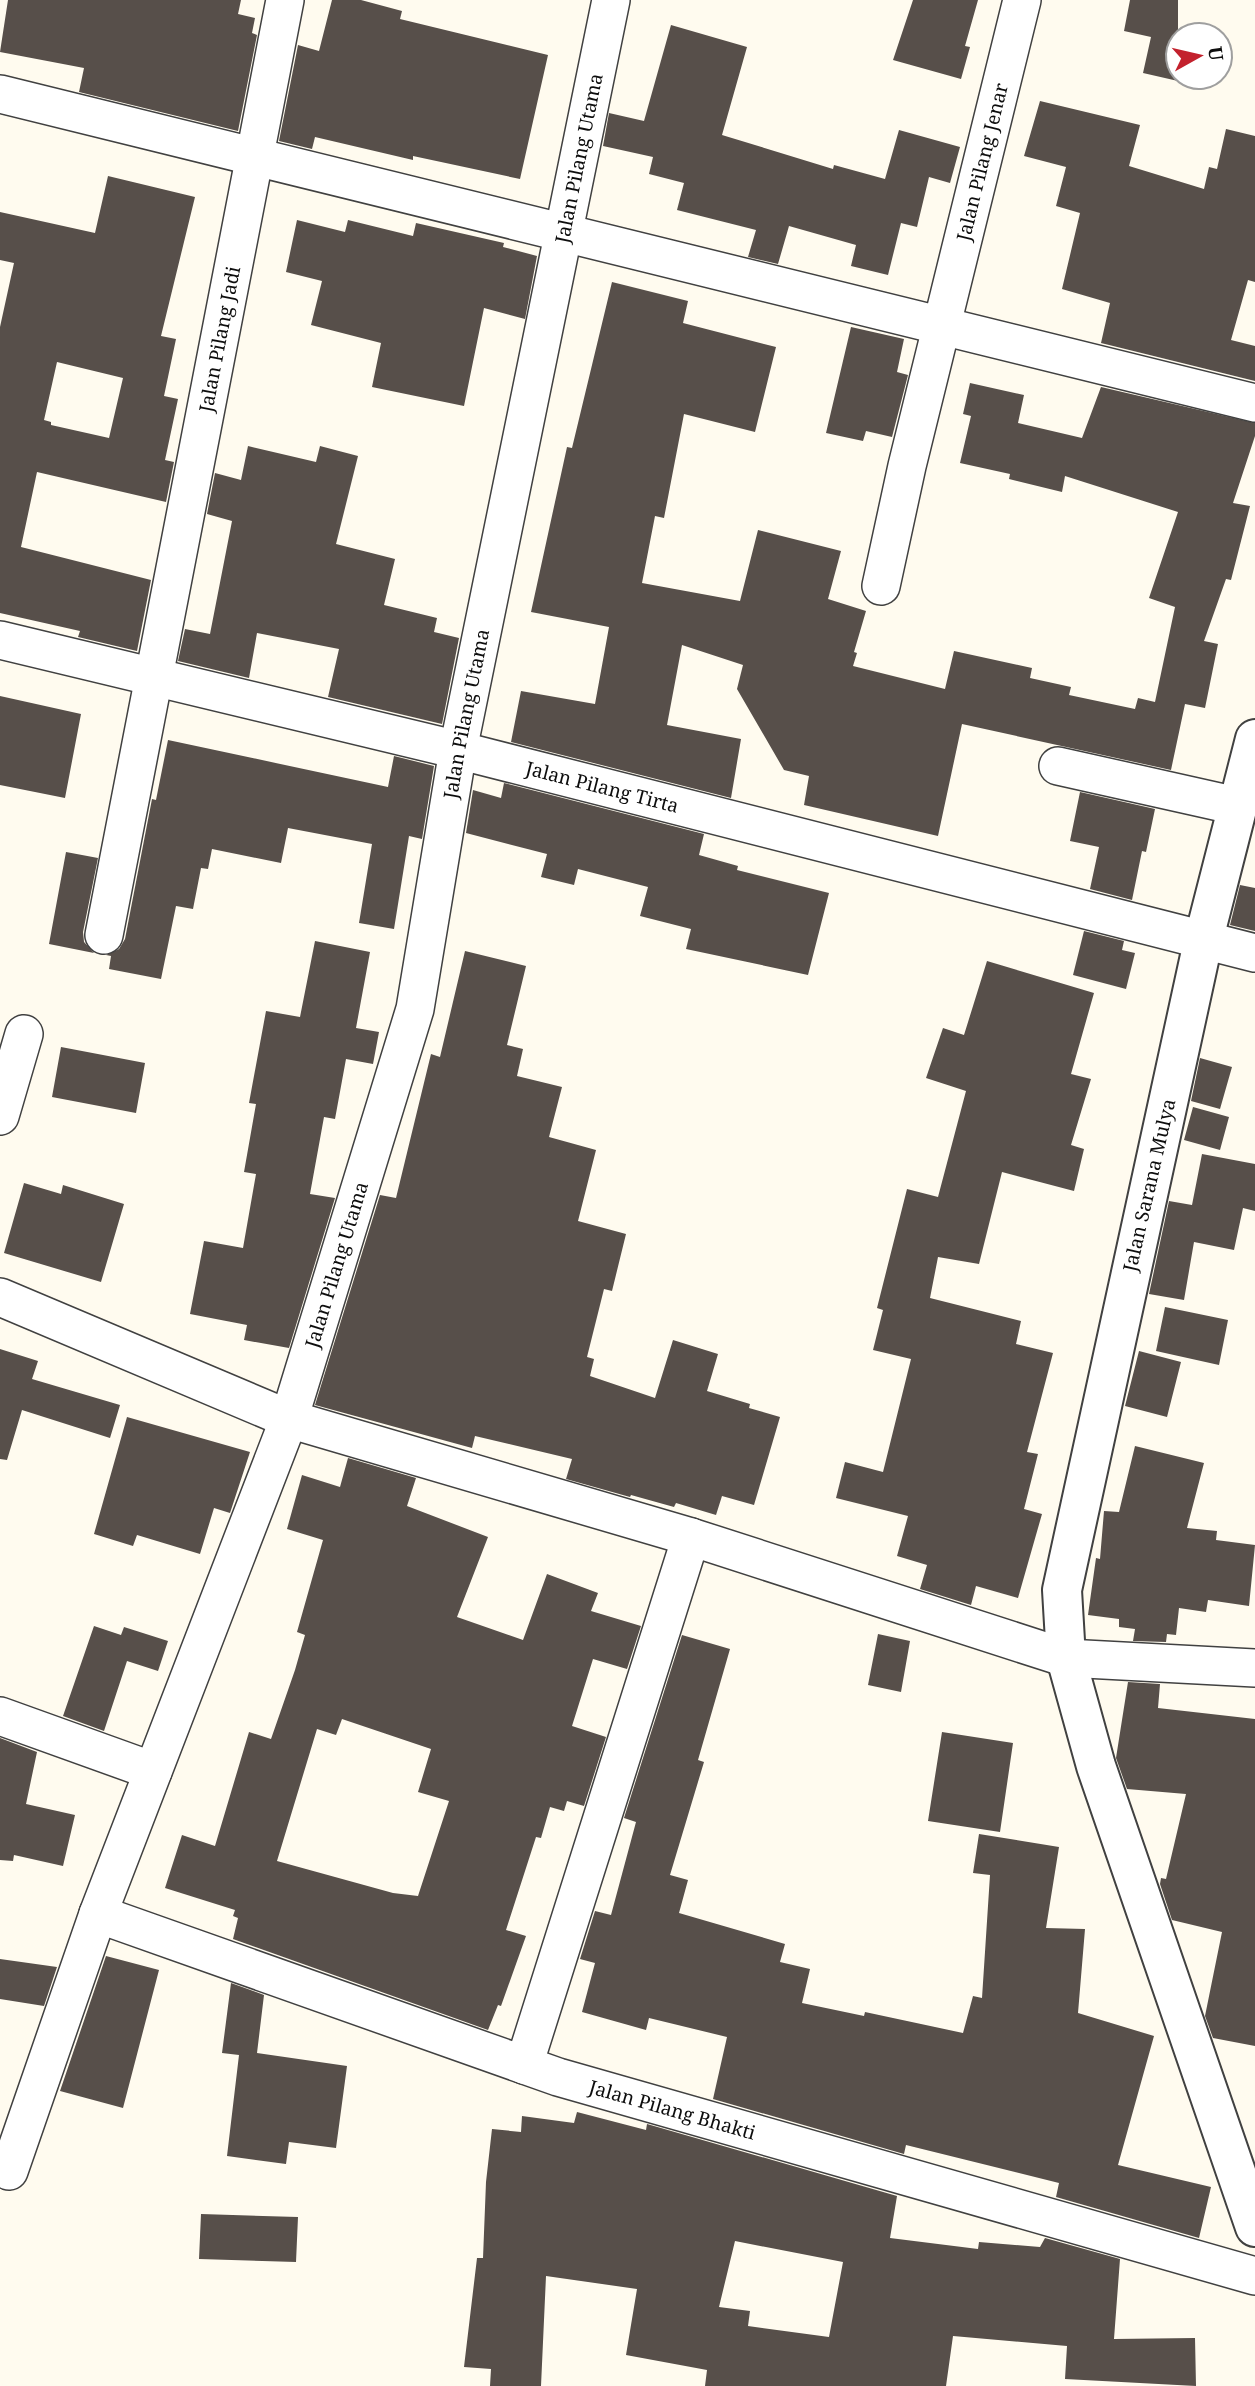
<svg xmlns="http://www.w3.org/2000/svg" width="1255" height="2386" font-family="'Noto Serif',serif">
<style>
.building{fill:#574f4a;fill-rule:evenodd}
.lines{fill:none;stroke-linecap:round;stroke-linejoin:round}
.minor-casing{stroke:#414141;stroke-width:40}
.tertiary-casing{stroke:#414141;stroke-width:42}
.minor{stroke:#fff;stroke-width:37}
.tertiary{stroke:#fff;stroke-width:38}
.labels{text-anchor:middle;stroke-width:7;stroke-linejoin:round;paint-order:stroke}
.street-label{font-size:19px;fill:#0e0e0e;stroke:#fff}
</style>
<rect width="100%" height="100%" fill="#fffbef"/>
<path class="building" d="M8,0H241L238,14L255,18L252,33L257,35L238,131L79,92L84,68L0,52Z
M332,0H361L402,11L400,19L548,55L520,179L413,156V160L315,137L312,149L279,141L298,45L319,51Z
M913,0H978L965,46L970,47L961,79L893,60Z
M1130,0H1178V81L1143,73L1151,37L1124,31Z
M671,25L747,47L722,135L833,169L834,165L885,179L899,130L960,147L950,183L929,177L917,227L901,223L888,275L851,266L856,245L789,226L778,264L748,257L756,230L677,210L684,183L649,174L653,157L603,146L609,113L644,121Z
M1040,101L1140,125L1129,166L1204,189L1209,167L1217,169L1226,129L1255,136V282L1248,280L1231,340L1255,346V381L1101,343L1110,303L1062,289L1080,213L1056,206L1066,167L1024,156Z
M108,176L195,197L161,336L176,339L164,396L178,399L165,460L174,462L166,502L37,472L21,547L151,580L137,651L78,637L80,631L0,613V327L14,263L0,260V212L95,233ZM57,362L123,378L109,438L51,425V422L44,420Z
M297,220L345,232L348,220L413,236L416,223L504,243L503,247L537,256L525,319L484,308L464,406L372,387L381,343L311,325L322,281L286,272Z
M612,282L688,301L683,323L776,347L755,432L684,414L664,518L655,516L642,583L740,601L758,530L841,551L828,599L866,611L854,652L857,653L853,666L945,689L954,651L1032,668L1030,678L1071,687L1069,695L1135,709L1138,698L1155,702L1175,607L1149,598L1178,512L1065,476L1062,492L1009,479L1010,474L960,463L971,416L963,414L970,383L1024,395L1018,423L1082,438L1101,387L1255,423V436L1233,503L1250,506L1231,580L1226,579L1204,641L1218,644L1205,708L1185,704L1171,770L962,724L938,836L804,805L809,776L784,770L737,689L743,665L682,645L667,725L741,739L731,798L511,742L521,691L595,704L609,627L531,612L567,447L572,448Z
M851,327L904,339L897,372L908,375L892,437L866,431L863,441L826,433Z
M248,446L316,462L320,446L358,456L336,544L395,559L384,605L437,618L434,632L459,638L442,724L328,697L339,649L257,633L249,678L178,661L185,629L210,634L232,521L207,514L215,473L241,480Z
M0,696L81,714L65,798L0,785Z
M168,740L388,787L394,756L434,766L422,839L409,836L394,929L359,923L372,844L288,828L281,863L212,849L208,869L201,868L193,909L176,906L161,979L109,969L111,956L106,955L119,949L125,939L152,799L156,800Z
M504,783L704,834L699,855L738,866L737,870L829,893L808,975L686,949L691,929L640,916L648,887L578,869L574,885L541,877L547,854L466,833L473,790L501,798Z
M1080,792L1155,809L1146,852L1142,851L1132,900L1090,889L1099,847L1070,841Z
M66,852L98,858L83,932L84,942L94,953L49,944Z
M1240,885L1255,888V931L1230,925Z
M1084,931L1124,941L1122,950L1135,953L1126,989L1073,975Z
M315,941L370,952L356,1028L379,1032L373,1064L346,1059L335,1119L324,1117L310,1194L335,1198L289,1348L244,1340L247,1325L190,1314L204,1241L243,1248L256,1174L244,1172L256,1104L249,1103L266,1011L300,1017Z
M465,951L526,966L507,1045L523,1049L517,1076L562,1087L549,1137L596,1150L578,1221L626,1234L612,1291L604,1289L587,1357L594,1359L590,1376L655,1398L673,1340L718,1354L707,1391L750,1404L749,1408L780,1417L754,1505L722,1496L716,1515L676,1503L674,1507L631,1495L630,1497L566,1479L572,1459L475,1436L472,1448L315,1405L380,1195L396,1198L431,1054L440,1057Z
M987,961L1094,993L1071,1074L1091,1079L1071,1145L1084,1149L1074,1191L1002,1172L979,1264L938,1257L930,1298L1021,1321L1016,1344L1053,1353L1027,1452L1038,1454L1024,1509L1042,1514L1018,1598L976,1586L971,1605L920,1589L927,1565L897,1556L908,1516L836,1498L845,1462L883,1472L911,1359L873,1350L883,1310L877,1308L907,1189L938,1197L966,1091L926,1078L943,1028L964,1035Z
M61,1047L145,1063L136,1113L52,1097Z
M1200,1058L1232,1067L1220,1109L1191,1101Z
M1193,1107L1229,1117L1220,1150L1184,1140Z
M1202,1154L1255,1164V1211L1243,1208L1234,1250L1194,1242L1184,1300L1149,1294L1169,1201L1192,1205Z
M24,1183L61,1194L63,1185L124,1204L101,1282L4,1253Z
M1165,1307L1228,1320L1219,1365L1156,1351Z
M0,1349L38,1361L32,1379L120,1405L110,1438L22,1410L7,1460L0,1459Z
M1139,1351L1181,1362L1167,1417L1125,1406Z
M127,1417L250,1452L230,1513L214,1508L200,1554L137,1535L133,1546L94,1534Z
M1135,1446L1204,1463L1187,1528L1217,1531L1216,1540L1255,1545L1249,1606L1208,1600L1206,1612L1179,1608L1176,1635L1167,1634L1166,1642L1133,1641L1135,1629L1119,1627V1619L1088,1615L1096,1558L1100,1559L1104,1511L1119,1512Z
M348,1458L416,1478L407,1506L488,1537L457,1617L523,1640L547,1574L598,1593L591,1611L641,1626L627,1669L593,1659L572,1726L606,1737L584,1806L567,1801L564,1811L550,1807L541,1838L536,1837L506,1930L526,1936L501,2006L498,2005L488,2030L233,1939L238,1918L233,1916L235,1910L165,1888L182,1835L215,1846L249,1732L271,1739L295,1670L305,1635L297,1632L323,1540L287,1529L302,1475L340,1487ZM342,1719L431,1749L418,1792L449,1801L418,1896L393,1893L277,1861L317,1729L336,1735Z
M94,1626L121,1635L124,1627L168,1641L158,1671L127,1661L104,1731L63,1716Z
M878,1634L910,1641L901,1692L868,1685Z
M682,1635L730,1649L698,1760L704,1762L670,1875L688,1880L679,1913L785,1944L780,1962L810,1969L802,2003L864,2016L865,2012L963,2033L973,1996L982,1998L990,1875L973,1873L979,1834L1059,1847L1046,1928L1085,1929L1078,2013L1154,2036L1118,2165L1211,2187L1199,2238L1056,2197L1059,2183L906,2145L904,2154L713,2099L727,2037L649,2018L646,2030L582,2012L595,1963L580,1959L595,1911L611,1915L636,1822L624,1818Z
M1128,1682L1160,1684L1158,1708L1255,1719V2046L1213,2038L1205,2016L1222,1932L1172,1920L1160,1884L1161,1878L1166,1879L1186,1794L1127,1789L1116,1758Z
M942,1732L1013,1743L1000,1832L928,1821Z
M0,1738L37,1752L26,1804L75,1815L63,1866L14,1855L13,1861L0,1860Z
M106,1956L159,1970L123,2108L60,2091Z
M0,1959L57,1967L44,2006L0,1999Z
M231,1983L264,1995L257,2053L347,2066L336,2148L289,2142L286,2164L227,2156L239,2055L222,2053Z
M577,2112L646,2130L647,2124L897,2196L890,2238L978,2249L979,2242L1040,2247L1045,2238L1120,2259L1114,2339L1195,2338L1196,2386L1065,2379L1067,2346L953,2336L946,2386H705L707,2370L626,2355L637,2289L546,2276L541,2386H490L491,2369L464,2367L477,2258H483L486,2182L492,2129L521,2132L522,2116L574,2123ZM735,2241L843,2262L829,2337L748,2326L750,2311L719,2307Z
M201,2214L298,2217L296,2262L199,2259Z"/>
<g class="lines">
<g class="minor-casing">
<g id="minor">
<path d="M0,94L1255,403"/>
<path id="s1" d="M881,586L907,466L1022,0"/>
<path id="s2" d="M0,640L458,750L1255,953"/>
<path d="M1058,766L1237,806"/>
<path id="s3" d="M104,935L285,0"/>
<path d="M0,1116L24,1034"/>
<path d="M0,1297L289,1419L691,1537L1066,1658L1255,1668"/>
<path d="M0,1716L153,1771"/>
<path id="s4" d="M98,1914L558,2077L1255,2276"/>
<path d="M524,2065L691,1537"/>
<path id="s5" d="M9,2171L98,1914L289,1419L415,1009L458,750L611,0"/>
</g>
</g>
<g class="tertiary-casing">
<path id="tertiary" d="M1255,739L1203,942L1062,1590L1066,1658L1096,1766L1255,2227"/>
</g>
<use href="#minor" class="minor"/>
<use href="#tertiary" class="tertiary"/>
</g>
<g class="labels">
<g class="street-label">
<text dy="7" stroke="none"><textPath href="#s5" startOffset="2098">Jalan Pilang Utama</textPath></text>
<text dy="7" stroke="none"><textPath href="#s1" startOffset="436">Jalan Pilang Jenar</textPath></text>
<text dy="7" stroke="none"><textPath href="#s3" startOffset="607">Jalan Pilang Jadi</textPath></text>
<text dy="7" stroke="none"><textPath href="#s5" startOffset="1531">Jalan Pilang Utama</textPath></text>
<text dy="7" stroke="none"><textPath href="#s2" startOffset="620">Jalan Pilang Tirta</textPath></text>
<text transform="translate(1149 1185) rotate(-77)" y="7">Jalan Sarana Mulya</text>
<text dy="7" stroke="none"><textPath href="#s5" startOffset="964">Jalan Pilang Utama</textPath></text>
<text dy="7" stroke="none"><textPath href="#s4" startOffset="607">Jalan Pilang Bhakti</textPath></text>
</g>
</g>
<g transform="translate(1199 56) rotate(82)"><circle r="33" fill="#ffffff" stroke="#9f9f9f" stroke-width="2"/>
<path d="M0-5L12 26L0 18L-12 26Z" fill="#c3212d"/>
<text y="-10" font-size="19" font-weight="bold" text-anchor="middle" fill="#0e0e0e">U</text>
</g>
</svg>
